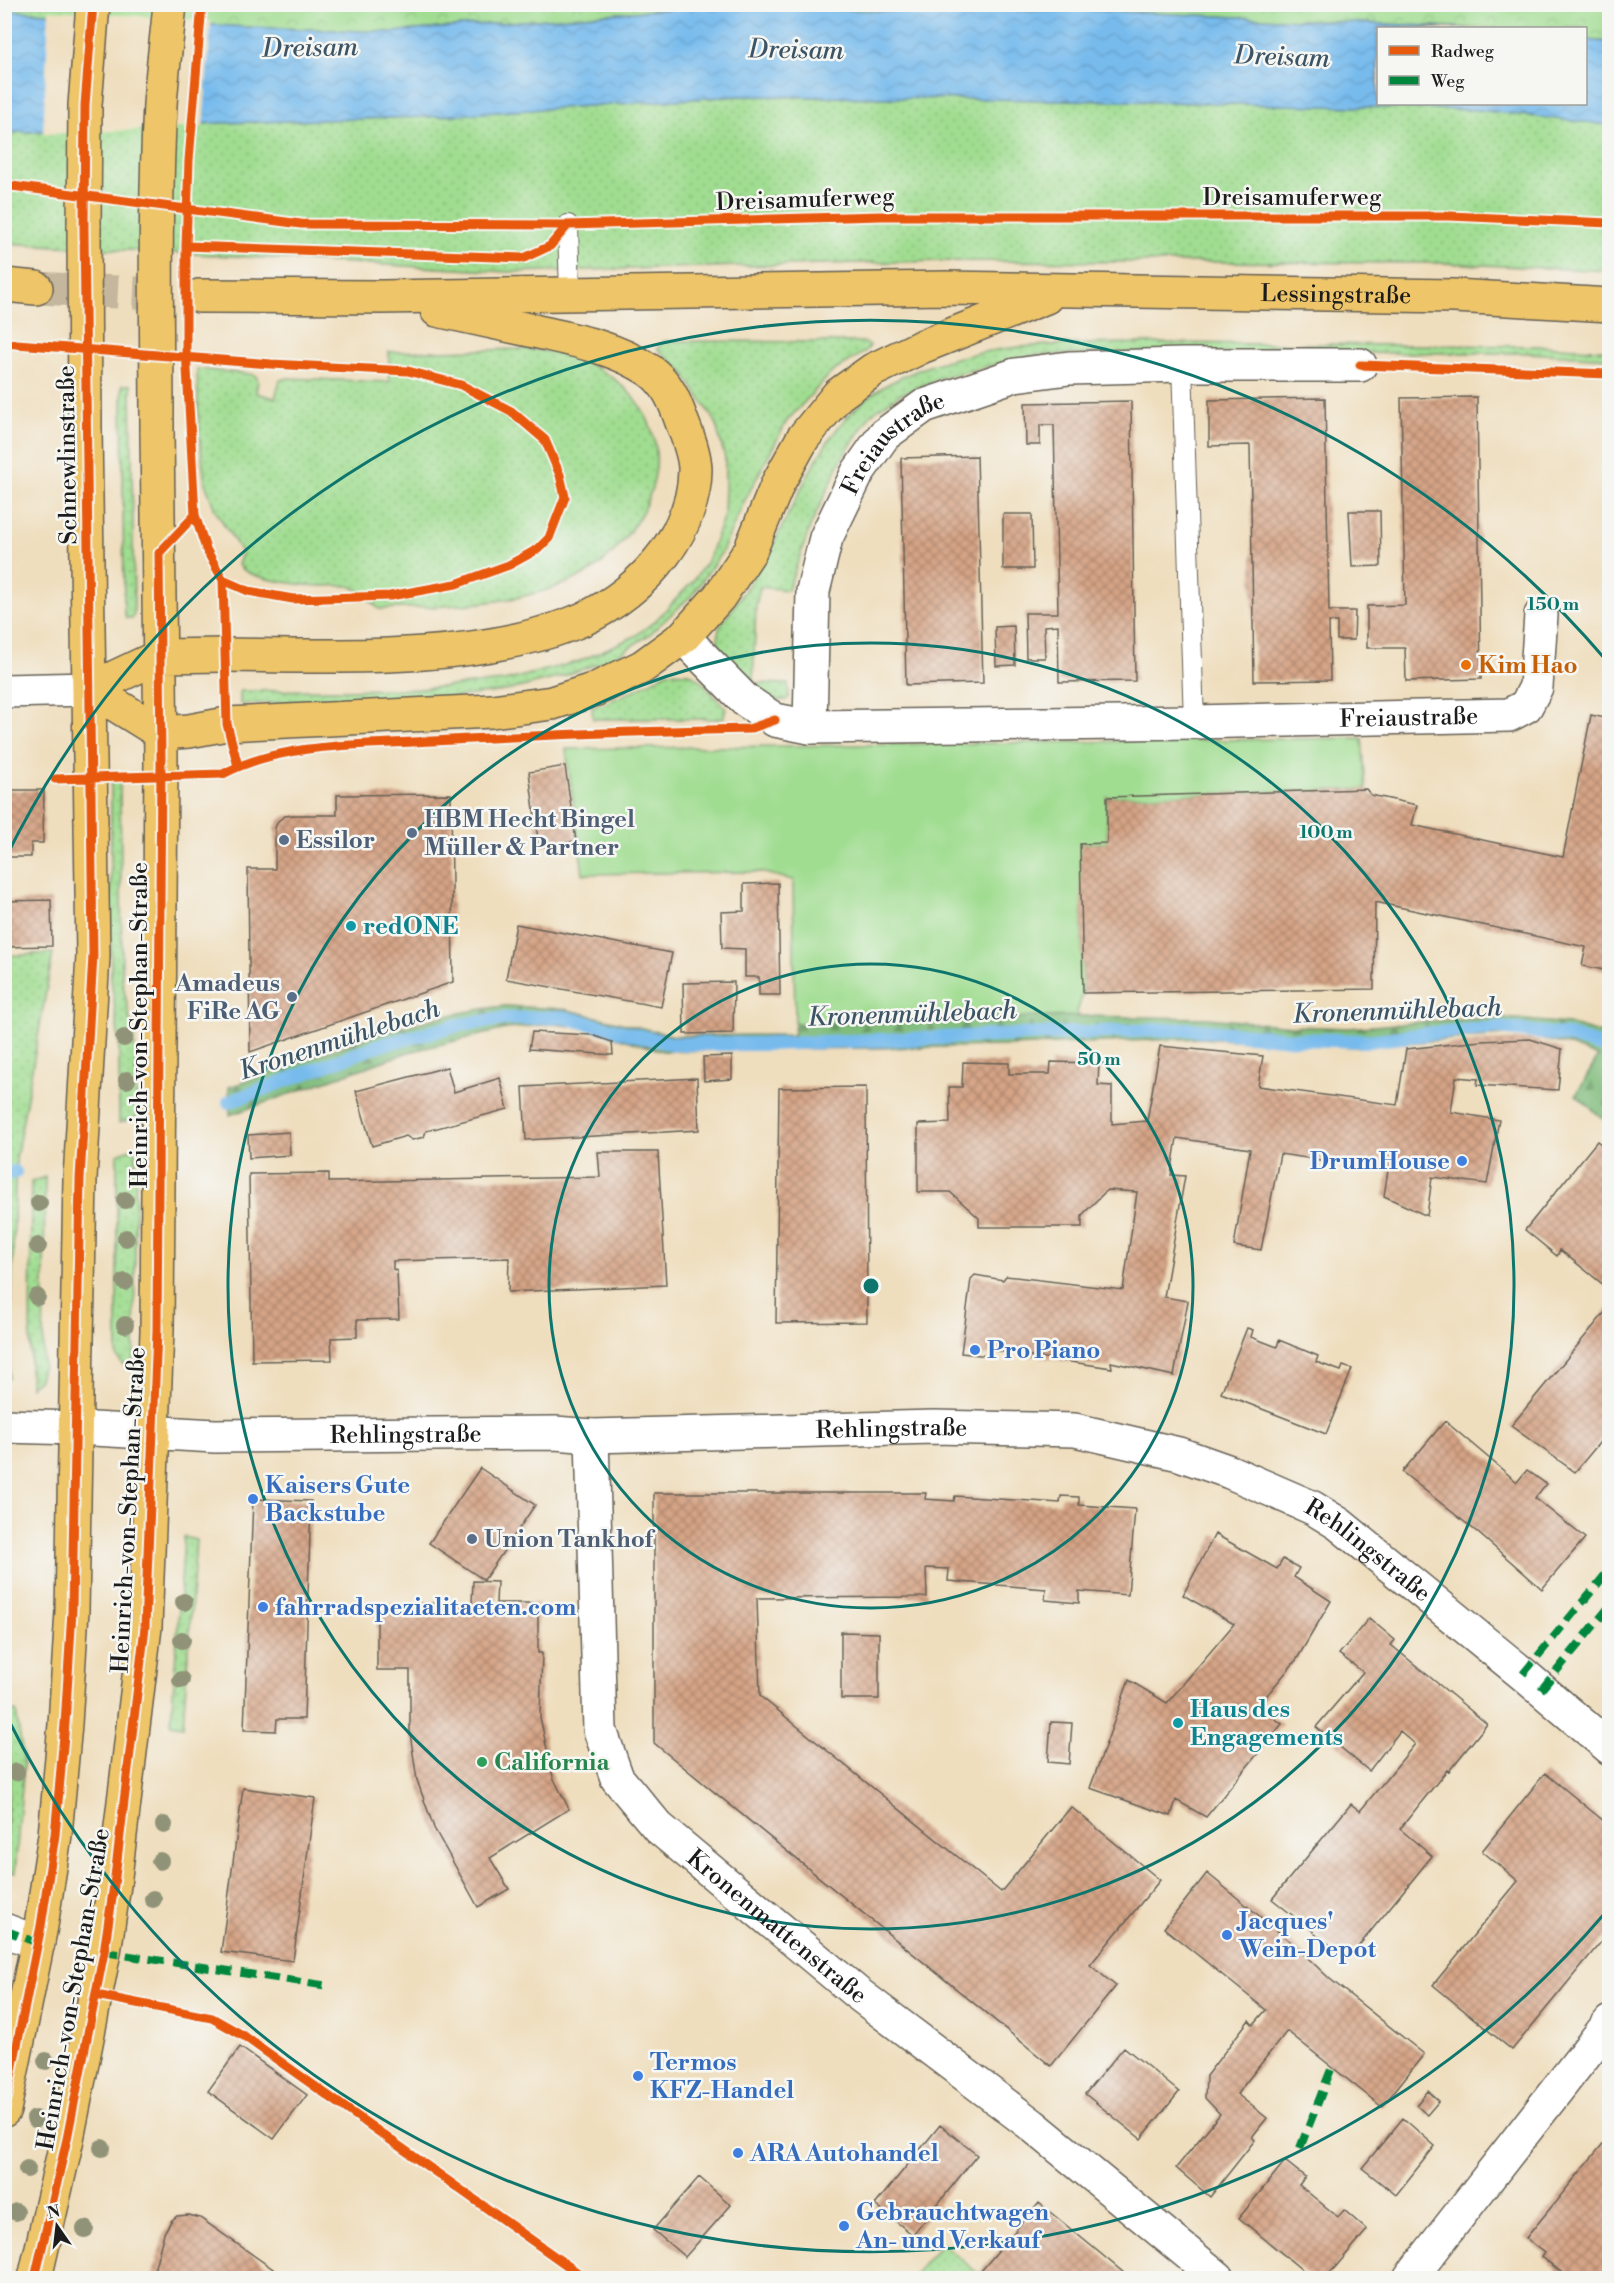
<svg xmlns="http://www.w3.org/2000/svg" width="1614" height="2283" font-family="'Libre Bodoni',serif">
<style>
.grass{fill:url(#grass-dots);stroke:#5e7c56;stroke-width:1.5}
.forest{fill:url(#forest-firs);stroke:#4e6c4c;stroke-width:1.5}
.park{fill:url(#park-crowns);stroke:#5e7c56;stroke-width:1.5}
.pitch{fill:#a0dd91;stroke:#5e7c56;stroke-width:1.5}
.water{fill:url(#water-waves);stroke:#4a6c84;stroke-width:1.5}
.pier{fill:#efdebe}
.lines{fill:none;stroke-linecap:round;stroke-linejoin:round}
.stream{stroke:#77bbed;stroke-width:14}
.building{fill:url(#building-cross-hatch)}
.highway-tunnel{stroke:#c5b79e;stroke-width:33;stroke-dasharray:33 16;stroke-linecap:butt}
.lane-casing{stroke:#666055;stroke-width:22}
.street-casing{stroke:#666055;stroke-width:36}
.primary-casing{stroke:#666055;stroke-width:36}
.highway-casing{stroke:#666055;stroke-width:36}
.lane{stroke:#fff;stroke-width:20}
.street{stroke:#fff;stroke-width:33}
.primary{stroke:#eec569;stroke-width:33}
.highway{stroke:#eec569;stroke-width:33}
.primary-bridge-casing{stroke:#666055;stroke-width:36;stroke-linecap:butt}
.primary-bridge{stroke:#eec569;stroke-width:33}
.quiet{stroke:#00873e;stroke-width:8;stroke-dasharray:15 8;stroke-linecap:butt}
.cycleway-casing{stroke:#f6f6f2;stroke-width:13}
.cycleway{stroke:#e8590c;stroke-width:9}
.tree{fill:#919378}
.ring{fill:none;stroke:#0f766e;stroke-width:3}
.food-dot{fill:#e8710a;stroke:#f6f6f2;stroke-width:2}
.service-dot{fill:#5c6f8a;stroke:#f6f6f2;stroke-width:2}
.culture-dot{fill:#0f9aa8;stroke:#f6f6f2;stroke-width:2}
.shop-dot{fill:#3f7fe0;stroke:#f6f6f2;stroke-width:2}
.leisure-dot{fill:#2e9e5b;stroke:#f6f6f2;stroke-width:2}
.labels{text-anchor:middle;stroke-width:5;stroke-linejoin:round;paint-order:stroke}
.street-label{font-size:24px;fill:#1c1c1c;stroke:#f6f6f2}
.food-label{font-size:24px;font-weight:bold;fill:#c56008;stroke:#f6f6f2;text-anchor:start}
.service-label{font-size:24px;font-weight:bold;fill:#4e5e75;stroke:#f6f6f2;text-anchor:start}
.culture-label{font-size:24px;font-weight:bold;fill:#0d838f;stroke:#f6f6f2;text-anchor:start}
.shop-label{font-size:24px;font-weight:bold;fill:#366cbe;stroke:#f6f6f2;text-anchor:start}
.leisure-label{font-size:24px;font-weight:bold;fill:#27864d;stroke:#f6f6f2;text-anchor:start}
.water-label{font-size:26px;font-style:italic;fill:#3c5465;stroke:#f6f6f2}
.centre{fill:#0f766e;stroke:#f6f6f2;stroke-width:3}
.ring-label{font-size:18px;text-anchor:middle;font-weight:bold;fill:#0f766e;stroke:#f6f6f2;stroke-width:5;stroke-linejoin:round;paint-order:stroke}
</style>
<defs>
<pattern id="grass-dots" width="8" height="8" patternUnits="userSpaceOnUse" patternTransform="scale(1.5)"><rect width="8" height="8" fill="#a0dd91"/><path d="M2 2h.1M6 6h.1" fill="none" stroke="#89bd7c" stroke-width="1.8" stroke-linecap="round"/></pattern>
<pattern id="forest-firs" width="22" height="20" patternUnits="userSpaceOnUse" patternTransform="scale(1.5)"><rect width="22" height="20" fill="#80bc7b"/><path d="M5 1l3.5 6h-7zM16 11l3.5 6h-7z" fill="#689864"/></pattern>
<pattern id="park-crowns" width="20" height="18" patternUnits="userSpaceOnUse" patternTransform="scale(1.5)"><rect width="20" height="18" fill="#a0dd91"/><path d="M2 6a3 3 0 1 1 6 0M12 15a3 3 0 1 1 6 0" fill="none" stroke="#89bd7c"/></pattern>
<pattern id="water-waves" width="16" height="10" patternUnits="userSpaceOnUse" patternTransform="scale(1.5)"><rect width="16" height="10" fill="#77bbed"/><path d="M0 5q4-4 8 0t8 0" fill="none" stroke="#66a0cb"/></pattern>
<pattern id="building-cross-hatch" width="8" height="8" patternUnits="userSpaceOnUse" patternTransform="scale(1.5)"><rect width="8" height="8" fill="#d6a486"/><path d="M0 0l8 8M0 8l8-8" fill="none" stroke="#ad856d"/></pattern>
</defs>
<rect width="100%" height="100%" fill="#f6f6f2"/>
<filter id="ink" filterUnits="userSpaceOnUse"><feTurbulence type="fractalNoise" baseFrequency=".0167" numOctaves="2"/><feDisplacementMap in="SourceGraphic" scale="12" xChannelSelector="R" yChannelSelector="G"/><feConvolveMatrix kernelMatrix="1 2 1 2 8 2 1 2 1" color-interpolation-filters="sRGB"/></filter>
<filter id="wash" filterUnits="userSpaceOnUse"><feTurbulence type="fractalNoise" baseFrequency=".008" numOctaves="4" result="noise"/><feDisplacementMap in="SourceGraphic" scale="24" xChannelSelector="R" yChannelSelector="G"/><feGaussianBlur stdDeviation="1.35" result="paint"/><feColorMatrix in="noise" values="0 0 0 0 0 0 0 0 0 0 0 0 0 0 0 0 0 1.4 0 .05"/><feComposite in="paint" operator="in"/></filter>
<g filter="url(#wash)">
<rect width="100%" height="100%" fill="#efdebe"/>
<path class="grass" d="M737,96L1126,101L1479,110L1609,125V271L1440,263L941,261L508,272L5,243L4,133L218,123L424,117Z
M664,341L863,342L870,346L865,352L832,372L787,421L745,500L722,552L693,594L649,635L611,659L561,677L506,691L455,697L240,704V691L419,689L504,681L580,661L635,636L656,620L693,581L708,560L724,515L725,485V458L715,421L682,371L657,349Z
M1146,343L1543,346L1609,350V358L1527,353H1152L1034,355L940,378L899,395L871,414L842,458L811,525L788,590L760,587L756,606L753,683L788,684L789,697L786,700H768C748,684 711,659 719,629C720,624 726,618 729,614C741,596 753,578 764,560C802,497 822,418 892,382C970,341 1061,344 1146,343Z
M526,349C537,351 551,350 562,354C644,377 684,449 635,524C622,544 605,564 584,575C521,607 447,606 379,609C371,602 362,592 353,587C345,584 329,586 320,586C301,585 249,580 238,565L242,553L215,510L205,483L199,431L197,369L251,374L256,376L258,381L256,393L275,398L280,380L288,378L389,382V352Z
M122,385H131L134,614L132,618H126L124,611Z
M666,672L690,673L703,683L726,709L723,719H593L592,708C619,698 643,688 666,672Z
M120,780L122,979L134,1039L136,1063L137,1117L119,1123V1043L111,978V781Z
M53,953L16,1158L9,1378H5V956Z
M136,1147L134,1357L130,1364H122L117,1357V1154Z
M45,1177L43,1365L39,1379L30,1387L31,1182Z
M184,1537L196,1540L183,1726L171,1724Z
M16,1711L24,1762L15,1873L5,1871V1843L11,1764L4,1713Z
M941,2243L979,2274L975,2278H912Z"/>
<path class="forest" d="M505,1006L564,1009L674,1036L793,1035L795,1024L1076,1016L1207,1018L1293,1026L1348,1028L1447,1020L1505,1018L1568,1024L1610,1036L1609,1124L1576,1095L1598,1057L1568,1045L1516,1034L1355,1047L1201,1038L1009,1046L663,1051L583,1027L552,1024L506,1029L409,1052L230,1115L229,1087C318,1056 410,1016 505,1006Z"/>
<path class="park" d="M5,4H1609L1610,42L1586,40V28H1468L1090,10L882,11L716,5L393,32L244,27L5,10Z"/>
<path class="pitch" d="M1362,738L1366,789L1107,797V843L1081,844L1083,993L1076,1016L795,1024L793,880L760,872L583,874L566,749Z"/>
<path class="water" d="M716,5L882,11L1090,10L1468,28H1378V104H1586V40L1609,42V125L1478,110L1126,101L737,96L424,117L218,123L5,133L4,10L244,27L393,32Z"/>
<path class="pier" d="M49,10L211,21L203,127L43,134Z"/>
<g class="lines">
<path class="stream" d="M229,1102L377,1046L459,1025L503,1019L563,1017L673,1044H767L1188,1029L1291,1039L1367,1041L1434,1033L1499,1028L1569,1036L1610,1049
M4,1174L15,1172"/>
</g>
<g id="blocks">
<path class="building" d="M1477,397L1481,679L1406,681L1405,648H1367V606L1405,605L1401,398Z
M1325,398L1329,611H1355L1354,640H1337V622H1329L1330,680L1254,681L1250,445L1209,446V400Z
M1131,401L1135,681L1059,682L1058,625L1044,626L1045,658H1026L1025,613H1058L1054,425H1040V445H1026L1025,403Z
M977,456L983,683L906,685L901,458Z
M1349,511H1380L1381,566L1352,567Z
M1003,514H1032L1033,569H1003Z
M1608,541L1610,542V580L1606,579Z
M1014,626L1015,665L996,666L995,627Z
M1591,715L1610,719V971L1582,966L1586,947L1375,902L1374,989L1083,993L1080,844L1107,843V797L1366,789L1371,795L1417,805L1412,825L1563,857Z
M565,766L576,841L539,847L529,772Z
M4,790H44L43,843H31V857H5Z
M451,794L453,982L250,1052L248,869H275V828L278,821L285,816L293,815H337V795Z
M778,883L780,995H759V977H745V949L722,948L721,912L744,911V884Z
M51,900L52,946L4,947V901Z
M516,924L672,953L661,1007L506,979Z
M734,982L733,1033L684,1034L683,983Z
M532,1032L592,1035L612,1042L613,1055L529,1049Z
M1530,1039L1562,1049L1558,1090L1477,1085L1478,1079L1456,1077L1451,1112L1499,1120L1487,1184L1432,1177L1427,1216L1384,1196L1388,1170L1280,1154L1261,1250L1234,1246L1250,1149L1177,1138L1171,1175L1185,1176L1164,1297L1188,1301L1174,1376L1111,1362L1112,1368L991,1350L989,1356L961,1353L971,1279L975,1275L1003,1280L1006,1276L1123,1290L1137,1192L1107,1190L1082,1215V1227H979V1218L950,1192H918V1124L950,1123L949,1087H962L963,1062L1009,1063V1074H1050L1051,1062L1099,1063L1098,1085L1112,1086V1124L1147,1121L1160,1046L1263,1056L1258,1086L1397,1105L1406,1049L1481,1041Z
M732,1056V1079L704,1081L703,1057Z
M447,1067L454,1092L500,1078L508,1109L426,1131L424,1137L412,1140L406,1136L372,1146L356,1091Z
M697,1078L699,1130L526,1140L523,1087Z
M866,1087L867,1322L776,1323L779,1088Z
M289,1132L290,1155L249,1158L248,1135Z
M1597,1141L1610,1151V1290L1560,1250L1557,1256L1525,1230Z
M598,1152H658L666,1285L508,1292L509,1258L393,1261V1269L397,1271L399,1319L357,1320V1337L331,1338L332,1360L252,1361L249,1174L329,1173V1182L600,1177Z
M1610,1306V1430L1575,1472L1511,1426Z
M1247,1328L1253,1330L1251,1337L1277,1347L1279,1340L1318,1356L1316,1362L1341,1371L1343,1366L1352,1369L1326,1434L1221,1393Z
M1445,1421L1517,1482L1527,1470L1546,1484L1535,1498L1585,1538L1542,1589L1477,1532L1402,1472Z
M480,1468L535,1505L484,1580L429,1543Z
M654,1493H926L925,1499L954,1501L955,1496L1060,1503L1061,1496L1079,1497V1505L1135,1509L1128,1595L1079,1591V1603L1045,1600L1046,1589L948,1581L949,1569L926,1568L927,1597L757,1598L760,1696L1001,1892L1071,1807L1160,1880L1090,1965L1116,1986L1051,2066L654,1743Z
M253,1499L311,1501L304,1719H277L276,1731L244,1730Z
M1215,1534L1277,1569L1283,1559L1299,1568L1294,1577L1331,1601L1297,1659L1258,1706L1282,1724L1206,1817L1176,1800L1171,1816L1090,1788L1129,1680L1167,1703L1234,1624L1183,1595Z
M473,1581L497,1582L496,1603H538V1653H542L540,1717L553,1777L569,1809L490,1858L509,1889L478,1907L434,1828L417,1780L410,1733V1670H377V1604L472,1603Z
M1369,1618L1395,1640L1391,1645L1487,1724L1449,1771L1447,1770L1400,1829L1432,1856L1348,1959L1272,1899L1351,1804L1360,1811L1415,1744L1400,1731L1369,1771L1316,1727L1363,1672L1339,1654Z
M841,1632L879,1633V1699H841Z
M1051,1722L1072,1723L1069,1764L1048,1762Z
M1545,1773L1610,1826V1931L1512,2050L1433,1985L1518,1881L1482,1851Z
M243,1788L315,1798L293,1961L221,1952Z
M1207,1873L1291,1942L1330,1979L1424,2054L1382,2107L1287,2031L1237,2094L1267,2118L1252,2137L1255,2140L1210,2197L1176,2168L1220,2114L1205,2098L1206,2076L1249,2020L1253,2025L1266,2010L1164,1928Z
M240,2047L307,2095L274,2139L208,2091Z
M1124,2047L1179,2092L1141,2139L1085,2094Z
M1428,2091L1439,2101L1427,2115L1416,2105Z
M1403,2118L1435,2146L1396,2195L1362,2168Z
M940,2125L977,2155L913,2235L875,2205Z
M1610,2135V2278H1569L1542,2257L1545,2253L1526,2238Z
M1285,2161L1305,2177L1299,2185L1338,2217L1344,2210L1367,2230L1326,2278H1312L1239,2218Z
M699,2177L731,2205L685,2257L653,2230Z
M1039,2203L1089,2244L1130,2278H975Z
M189,2215L200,2218L286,2278H152L164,2233L171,2221L177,2216Z"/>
</g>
</g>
<g filter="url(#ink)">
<use href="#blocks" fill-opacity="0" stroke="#666055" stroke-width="1.5"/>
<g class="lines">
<path class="highway-tunnel" d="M36,288L199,296"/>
<g class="lane-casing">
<path id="lane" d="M568,225L570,295
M1182,365L1194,722"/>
</g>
<g class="street-casing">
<g id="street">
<path id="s1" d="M683,637L745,700L775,720L810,727L1194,722L1509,715L1526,706L1536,687L1541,615"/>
<path d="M4,691L90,689"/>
<path id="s2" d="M810,727L813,591L826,538L858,472L884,435L924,406L1015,375L1069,368L1182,365H1360"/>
<path id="s3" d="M4,1426L76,1428L215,1436L555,1433L592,1436L934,1427L1075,1430L1179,1454L1230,1472L1313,1508L1339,1524L1523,1674L1610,1748"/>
<path id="s4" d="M592,1436L600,1730L617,1778L658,1827L857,1993L1032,2125L1218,2278"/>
<path d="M4,1930L38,1943"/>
<path d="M1410,2278L1610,2022"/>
</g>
</g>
<g class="primary-casing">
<path id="primary" d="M84,227L85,105L93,4
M90,689L161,733L189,731L227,724
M90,689L160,656L225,655
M4,2110L41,1926L55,1835L65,1724L72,1611L80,1179L93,956L85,430
M35,2278L67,2139L104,1952L114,1885L145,1627L157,1331L161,759L157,431"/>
</g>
<g class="highway-casing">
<g id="highway">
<path d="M4,285L36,288"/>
<path id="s5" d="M199,296L382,297L946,288L1454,296L1610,305"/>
<path d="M225,655C335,656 468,663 571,624C633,601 694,539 695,470C695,455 688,437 682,422C675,402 668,383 649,370C614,347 574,340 534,331C501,324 469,317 437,310"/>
<path d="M227,724L492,711L552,703L596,689L642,667L683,637L719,597L750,551L778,483L803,438L838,395L873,370L921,347L1046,297"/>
</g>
</g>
<use href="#lane" class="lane"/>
<use href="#street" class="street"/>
<use href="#primary" class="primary"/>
<use href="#highway" class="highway"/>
<g class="primary-bridge-casing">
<path id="primary-bridge" d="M84,227L85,430
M157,431C157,322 154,214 160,105C162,72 167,38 170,4"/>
</g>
<use href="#primary-bridge" class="primary-bridge"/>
<path class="quiet" d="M1523,1674L1610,1569
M1541,1690L1610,1606
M4,1930L38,1943
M104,1952L328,1986
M1300,2148L1332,2067"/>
<g class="cycleway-casing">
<path id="cycleway" d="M202,4L189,160L186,246V350L195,515L206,549L223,580L227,724L238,766
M4,185L301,224L568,225L881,216H1450L1610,223
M186,246L524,258L550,246L568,225
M4,343L271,364L408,371L461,385L511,411L545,440L560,475L565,497L549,538L538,549L509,565L456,584L390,596L293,599L248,591L223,580
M1360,365L1610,374
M55,779L223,774C283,742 365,745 433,741C538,735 643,731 749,729L775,720
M96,1995L212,2018L244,2036L585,2278
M4,2110L41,1926L55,1835L65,1724L72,1611L80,1179L93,956L84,227L85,105L93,4
M35,2278L67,2139L104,1952L114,1885L145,1627L157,1331L161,759L159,553L195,515"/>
</g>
<use href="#cycleway" class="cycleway"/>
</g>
<g class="tree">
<circle cx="124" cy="1038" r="9"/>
<circle cx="127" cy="1080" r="9"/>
<circle cx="125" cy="1200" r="9"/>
<circle cx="39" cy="1203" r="9"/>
<circle cx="126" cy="1238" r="9"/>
<circle cx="38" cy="1246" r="9"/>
<circle cx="125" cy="1282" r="9"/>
<circle cx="37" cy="1297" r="9"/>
<circle cx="125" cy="1325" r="9"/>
<circle cx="184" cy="1602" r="9"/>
<circle cx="182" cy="1640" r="9"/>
<circle cx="181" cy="1680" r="9"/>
<circle cx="16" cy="1772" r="9"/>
<circle cx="164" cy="1825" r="9"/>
<circle cx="160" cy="1861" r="9"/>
<circle cx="153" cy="1899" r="9"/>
<circle cx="46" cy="2061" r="9"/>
<circle cx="35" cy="2119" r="9"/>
<circle cx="102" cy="2148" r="9"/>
<circle cx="27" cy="2169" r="9"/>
<circle cx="16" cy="2212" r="9"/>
<circle cx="85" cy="2229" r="9"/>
</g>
</g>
<g class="ring">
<circle cx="871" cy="1286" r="322"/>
<circle cx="871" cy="1286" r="643"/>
<path d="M1605 1913A965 965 0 0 1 7 1717M7 855A965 965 0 0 1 1605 659"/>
</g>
<circle class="food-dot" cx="1466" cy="665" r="6"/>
<g class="service-dot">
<circle cx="412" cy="833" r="6"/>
<circle cx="284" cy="840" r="6"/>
<circle cx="292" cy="997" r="6"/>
<circle cx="472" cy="1539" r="6"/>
</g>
<g class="culture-dot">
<circle cx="351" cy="926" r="6"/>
<circle cx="1178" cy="1723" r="6"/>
</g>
<g class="shop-dot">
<circle cx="1462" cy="1161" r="6"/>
<circle cx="975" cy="1350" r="6"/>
<circle cx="253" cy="1499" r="6"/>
<circle cx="263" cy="1607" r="6"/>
<circle cx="1227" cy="1935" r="6"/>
<circle cx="638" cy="2076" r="6"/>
<circle cx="738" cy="2153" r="6"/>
<circle cx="844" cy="2226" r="6"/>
</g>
<circle class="leisure-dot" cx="482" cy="1762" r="6"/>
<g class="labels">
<g class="street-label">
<text x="1292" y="205">Dreisamuferweg</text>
<text transform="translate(805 199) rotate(-2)" y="8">Dreisamuferweg</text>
<text dy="8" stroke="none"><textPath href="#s5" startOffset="1137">Lessingstraße</textPath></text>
<text dy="8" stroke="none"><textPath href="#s2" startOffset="310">Freiaustraße</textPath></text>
<text transform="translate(67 455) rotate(-91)" y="8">Schnewlinstraße</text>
<text dy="8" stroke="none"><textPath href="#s1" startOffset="759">Freiaustraße</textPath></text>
<text transform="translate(139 1025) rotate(-90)" y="8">Heinrich-von-Stephan-Straße</text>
<text dy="8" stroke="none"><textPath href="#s3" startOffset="888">Rehlingstraße</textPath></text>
<text dy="8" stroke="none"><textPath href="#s3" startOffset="402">Rehlingstraße</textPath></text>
<text transform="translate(128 1510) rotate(-87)" y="8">Heinrich-von-Stephan-Straße</text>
<text dy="8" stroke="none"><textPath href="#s3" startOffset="1392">Rehlingstraße</textPath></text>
<text dy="8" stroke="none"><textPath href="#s4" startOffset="564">Kronenmattenstraße</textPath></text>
<text transform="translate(73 1989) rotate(-80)" y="8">Heinrich-von-Stephan-Straße</text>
</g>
<g class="food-label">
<text x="1478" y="673">Kim Hao</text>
</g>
<g class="service-label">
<text x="424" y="827">HBM Hecht Bingel<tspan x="424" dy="28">Müller &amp; Partner</tspan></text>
<text x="296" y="848">Essilor</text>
<text x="280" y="991" text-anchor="end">Amadeus<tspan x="280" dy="28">FiRe AG</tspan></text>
<text x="484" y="1547">Union Tankhof</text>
</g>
<g class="culture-label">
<text x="363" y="934">redONE</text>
<text x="1190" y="1717">Haus des<tspan x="1190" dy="28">Engagements</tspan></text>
</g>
<g class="shop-label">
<text x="1450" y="1169" text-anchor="end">DrumHouse</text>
<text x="987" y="1358">Pro Piano</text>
<text x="265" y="1493">Kaisers Gute<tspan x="265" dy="28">Backstube</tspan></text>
<text x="275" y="1615">fahrradspezialitaeten.com</text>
<text x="1239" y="1929">Jacques'<tspan x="1239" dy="28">Wein-Depot</tspan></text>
<text x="650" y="2070">Termos<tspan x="650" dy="28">KFZ-Handel</tspan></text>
<text x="750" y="2161">ARA Autohandel</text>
<text x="856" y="2220">Gebrauchtwagen<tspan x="856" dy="28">An- und Verkauf</tspan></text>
</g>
<g class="leisure-label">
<text x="494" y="1770">California</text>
</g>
<g class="water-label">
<text transform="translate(310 47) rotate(-1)" y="9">Dreisam</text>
<text transform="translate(796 49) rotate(1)" y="9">Dreisam</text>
<text transform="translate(1282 56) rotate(2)" y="9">Dreisam</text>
<text transform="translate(1397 1010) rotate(-2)" y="9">Kronenmühlebach</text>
<text transform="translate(912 1013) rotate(-2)" y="9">Kronenmühlebach</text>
<text transform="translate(339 1039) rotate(-18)" y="9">Kronenmühlebach</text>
</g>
</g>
<circle cx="871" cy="1286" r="9" class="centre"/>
<g class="ring-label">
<text x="1553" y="610">150 m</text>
<text x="1326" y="838">100 m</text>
<text x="1099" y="1065">50 m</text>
</g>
<rect width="1614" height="2283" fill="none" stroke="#f6f6f2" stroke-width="24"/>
<rect x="1377" y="27" width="210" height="78" fill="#f6f6f2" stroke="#9f9f9c" stroke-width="1.5"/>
<rect x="1389" y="46" width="30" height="9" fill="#e8590c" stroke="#9f9f9c" stroke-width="1.5"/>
<text x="1431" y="57" font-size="18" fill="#1c1c1c">Radweg</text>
<rect x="1389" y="76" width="30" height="9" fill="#00873e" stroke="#9f9f9c" stroke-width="1.5"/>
<text x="1431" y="87" font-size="18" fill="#1c1c1c">Weg</text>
<g transform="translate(57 2226) rotate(346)" stroke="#f6f6f2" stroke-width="4.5" paint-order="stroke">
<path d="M0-4.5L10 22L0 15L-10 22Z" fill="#1c1c1c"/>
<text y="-9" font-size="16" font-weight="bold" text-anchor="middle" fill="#1c1c1c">N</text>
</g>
</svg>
